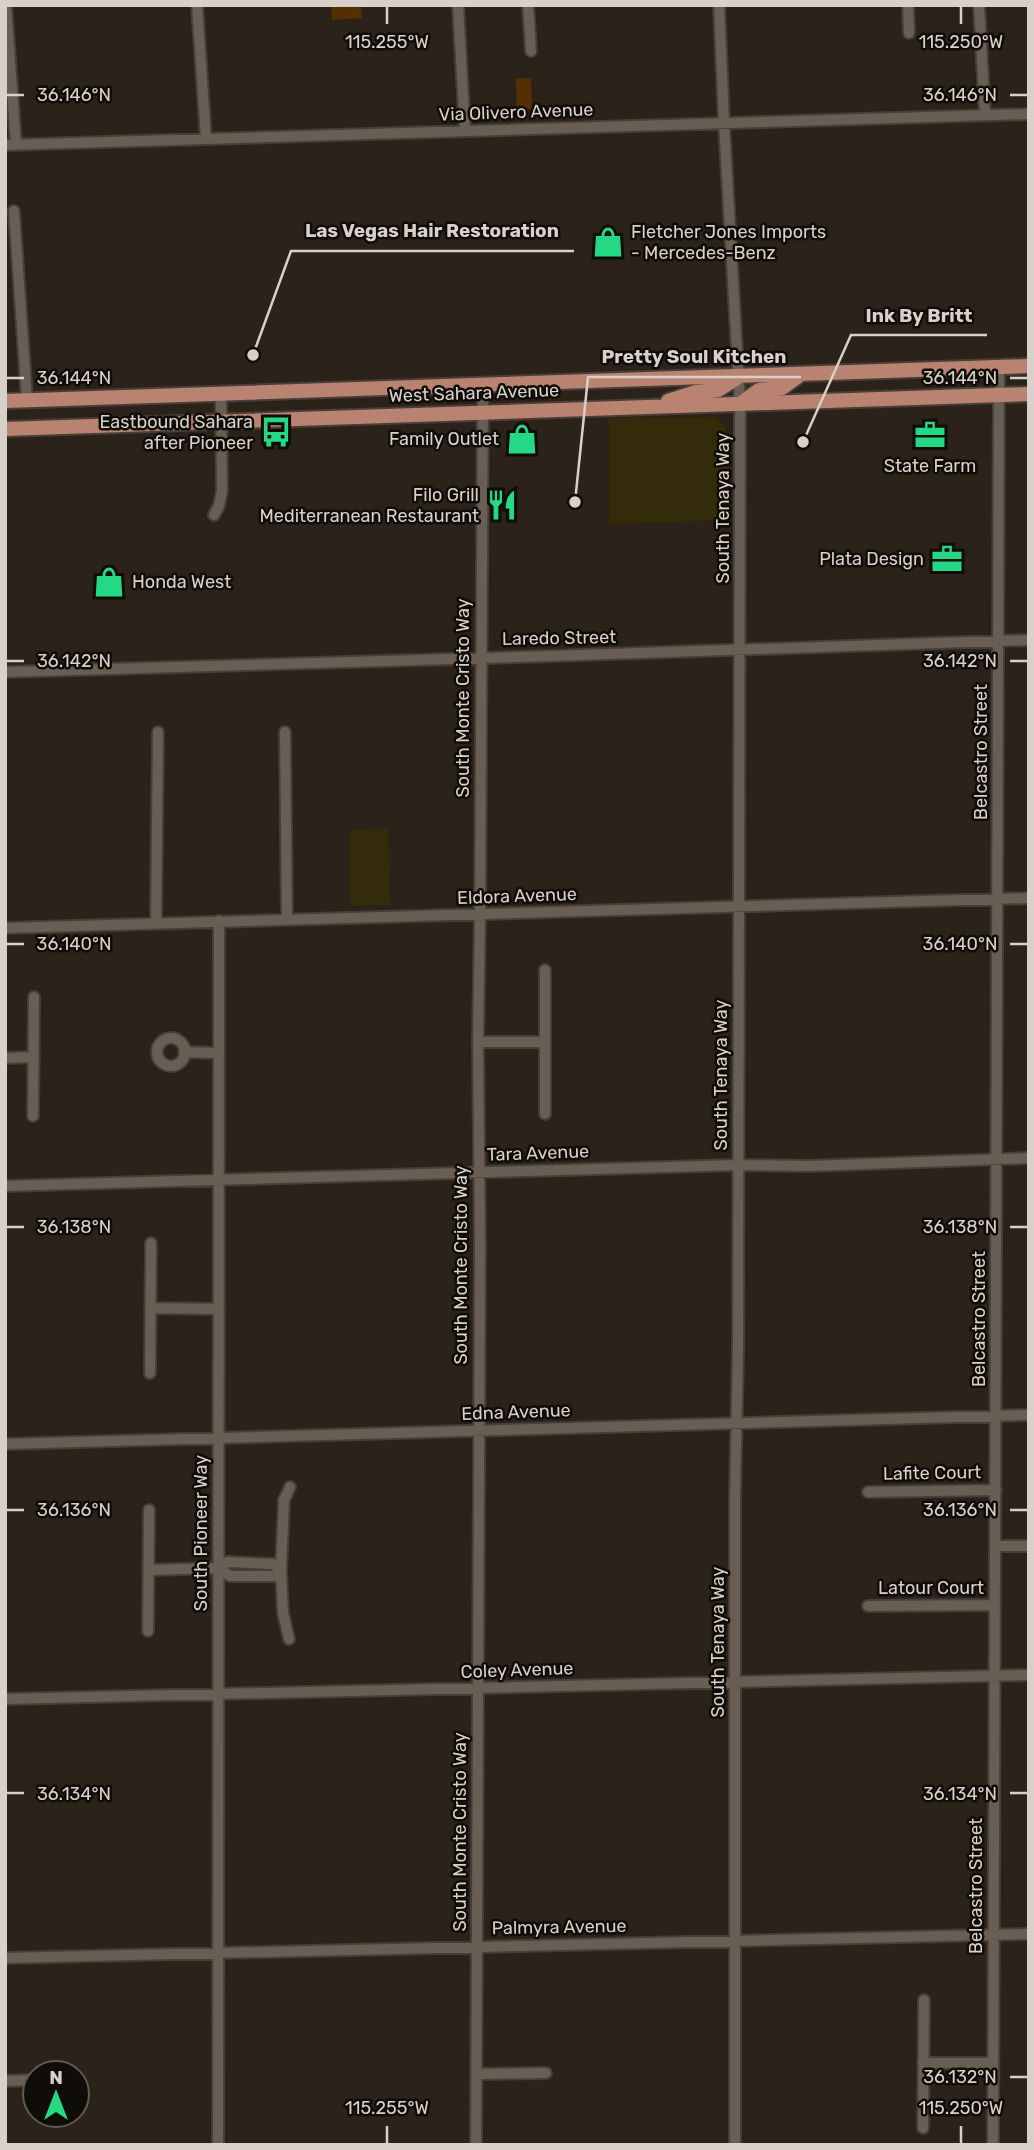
<svg xmlns="http://www.w3.org/2000/svg" width="1034" height="2150" font-family="Rubik,sans-serif">
<style>
.green{fill:#542f00}
.sand{fill:#332b09}
.lines{fill:none;stroke-linecap:round;stroke-linejoin:round}
.minor-casing{stroke:#463e38;stroke-width:14}
.major-casing{stroke:#463e38;stroke-width:18}
.minor{stroke:#685e54;stroke-width:10}
.major{stroke:#ba8270;stroke-width:14}
.ticks{fill:none;stroke:#d7d0cb;stroke-width:2.5}
.labels{text-anchor:middle;stroke-width:5;stroke-linejoin:round;paint-order:stroke}
.street-label{font-size:18px;fill:#d7d0cb;stroke:#100c08}
.poi-label{font-size:18px;fill:#d7d0cb;stroke:#100c08;text-anchor:end}
.ticks-label{font-size:18px;text-anchor:middle;fill:#d7d0cb;stroke:#100c08;stroke-width:5;stroke-linejoin:round;paint-order:stroke}
.leader{fill:none;stroke:#d7d0cb;stroke-width:2.5}
.callout-dot{fill:#d7d0cb;stroke:#100c08;stroke-width:2.5}
.callout-label{font-size:19px;text-anchor:middle;font-weight:bold;fill:#d7d0cb;stroke:#100c08;stroke-width:5;stroke-linejoin:round;paint-order:stroke}
</style>
<rect width="100%" height="100%" fill="#2b2219"/>
<path class="green" d="M331,5H361L362,18L332,20Z
M531,78L532,109H517L516,79Z"/>
<path class="sand" d="M715,417L725,425L729,520L609,524V418Z
M388,828L390,905L350,906V830Z"/>
<g class="lines">
<g class="minor-casing">
<path id="minor" d="M6,5L16,145
M197,5L206,139
M458,5L465,131
M528,5L531,51
M719,5L724,123L740,404L738,1349L735,1496V2145
M908,5L909,33
M979,5L985,115
M5,145L1029,114
M14,211L27,400
M214,515L219,506L222,491L221,394
M5,672L550,656L1029,640
M285,732L287,919
M156,923L158,732
M5,928L1029,898
M157 1052a14 14 0 1 1 28 0a14 14 0 1 1-28 0Z
M478,1042H545
M184,1052L219,1053
M5,1058L34,1057
M545,1114V970
M33,1116L34,997
M5,1186L738,1165L809,1166L1029,1158
M150,1308L219,1309
M150,1373L151,1243
M5,1444L1029,1415
M868,1492L996,1490
M995,1546H1029
M149,1570L218,1568L227,1562L273,1564L281,1570L275,1576H230L218,1568
M868,1606L995,1605
M148,1631L149,1510
M289,1639L283,1613L281,1570L284,1500L290,1487
M5,1699L1029,1675
M5,1958L1029,1934
M923,2063H993
M476,2074L546,2073
M5,2081L29,2080
M923,2128L924,2000
M218,2145L219,921
M476,2145L480,1245L478,1042L480,914L483,385
M993,2145L999,368"/>
</g>
<g class="major-casing">
<path id="major" d="M5,401L1029,366
M668,401L696,392L718,390L737,378
M740,404L759,390L782,388L800,375
M5,429L1029,394"/>
</g>
<use href="#minor" class="minor"/>
<use href="#major" class="major"/>
</g>
<path class="ticks" d="M387,7V24M961,7V24M7,95H24M1010,95H1027M7,378H24M1010,378H1027M7,661H24M1010,661H1027M7,944H24M1010,944H1027M7,1227H24M1010,1227H1027M7,1510H24M1010,1510H1027M7,1793H24M1010,1793H1027M1010,2077H1027M387,2126V2143M961,2126V2143"/>
<defs>
<g id="shop-bare" transform="scale(2.415)"><path d="M-5-2.5h2.3a2.7 3.5 0 0 1 5.4 0H5L5.5 6h-11ZM-1.5-2.5h3a1.5 2.3 0 0 0-3 0Z" fill="#25d886" stroke="#100c08" stroke-width="2.5" paint-order="stroke"/></g>
<g id="bus-bare" transform="scale(2.415)"><path d="M-5-6H5V4H4V6H2V4H-2V6H-4V4H-5ZM-3.5-4V0h7V-4ZM-3.5 1.2v1.5H-2V1.2ZM2 1.2v1.5H3.5V1.2Z" fill="#25d886" stroke="#100c08" stroke-width="2.5" paint-order="stroke"/></g>
<g id="office-bare" transform="scale(2.415)"><path d="M-6-3h4V-5.5h4V-3h4V5H-6ZM-1-4.5V-3h2v-1.5ZM-6 0V1H6V0Z" fill="#25d886" stroke="#100c08" stroke-width="2.5" paint-order="stroke"/></g>
<g id="restaurant-bare" transform="scale(2.415)"><path d="M-5-6h1v4h1v-4h1v4h1v-4h1v5L-1.5 .5V6h-2V.5L-5-1ZM5-6V6H3V1.5H1.5Q1.5-4 5-6Z" fill="#25d886" stroke="#100c08" stroke-width="2.5" paint-order="stroke"/></g>
</defs>
<g fill-rule="evenodd">
<use href="#shop-bare" x="608" y="242"/>
<use href="#bus-bare" x="276" y="432"/>
<use href="#office-bare" x="930" y="435"/>
<use href="#shop-bare" x="522" y="439"/>
<use href="#restaurant-bare" x="502" y="505"/>
<use href="#office-bare" x="947" y="559"/>
<use href="#shop-bare" x="109" y="582"/>
</g>
<g class="labels">
<g class="street-label">
<text transform="translate(516 112) rotate(-2)" y="6">Via Olivero Avenue</text>
<text transform="translate(474 393) rotate(-2)" y="6">West Sahara Avenue</text>
<text transform="translate(723 508) rotate(-90)" y="6">South Tenaya Way</text>
<text transform="translate(559 638) rotate(-1)" y="6">Laredo Street</text>
<text transform="translate(463 698) rotate(-90)" y="6">South Monte Cristo Way</text>
<text transform="translate(981 752) rotate(-90)" y="6">Belcastro Street</text>
<text transform="translate(517 896) rotate(-2)" y="6">Eldora Avenue</text>
<text transform="translate(721 1075) rotate(-90)" y="6">South Tenaya Way</text>
<text transform="translate(538 1153) rotate(-2)" y="6">Tara Avenue</text>
<text transform="translate(461 1265) rotate(-90)" y="6">South Monte Cristo Way</text>
<text transform="translate(979 1319) rotate(-90)" y="6">Belcastro Street</text>
<text transform="translate(516 1412) rotate(-2)" y="6">Edna Avenue</text>
<text transform="translate(932 1473) rotate(-1)" y="6">Lafite Court</text>
<text transform="translate(201 1533) rotate(-90)" y="6">South Pioneer Way</text>
<text x="931" y="1594">Latour Court</text>
<text transform="translate(718 1642) rotate(-90)" y="6">South Tenaya Way</text>
<text transform="translate(517 1670) rotate(-2)" y="6">Coley Avenue</text>
<text transform="translate(460 1832) rotate(-90)" y="6">South Monte Cristo Way</text>
<text transform="translate(976 1886) rotate(-90)" y="6">Belcastro Street</text>
<text transform="translate(559 1927) rotate(-1)" y="6">Palmyra Avenue</text>
</g>
<g class="poi-label">
<text x="631" y="238" text-anchor="start">Fletcher Jones Imports<tspan x="631" dy="21">- Mercedes-Benz</tspan></text>
<text x="253" y="428">Eastbound Sahara<tspan x="253" dy="21">after Pioneer</tspan></text>
<text x="499" y="445">Family Outlet</text>
<text x="930" y="472" text-anchor="middle">State Farm</text>
<text x="479" y="501">Filo Grill<tspan x="479" dy="21">Mediterranean Restaurant</tspan></text>
<text x="924" y="565">Plata Design</text>
<text x="132" y="588" text-anchor="start">Honda West</text>
</g>
</g>
<g class="ticks-label">
<text x="387" y="48">115.255°W</text>
<text x="961" y="48">115.250°W</text>
<text x="74" y="101">36.146°N</text>
<text x="960" y="101">36.146°N</text>
<text x="74" y="384">36.144°N</text>
<text x="960" y="384">36.144°N</text>
<text x="74" y="667">36.142°N</text>
<text x="960" y="667">36.142°N</text>
<text x="74" y="950">36.140°N</text>
<text x="960" y="950">36.140°N</text>
<text x="74" y="1233">36.138°N</text>
<text x="960" y="1233">36.138°N</text>
<text x="74" y="1516">36.136°N</text>
<text x="960" y="1516">36.136°N</text>
<text x="74" y="1800">36.134°N</text>
<text x="960" y="1800">36.134°N</text>
<text x="960" y="2083">36.132°N</text>
<text x="387" y="2114">115.255°W</text>
<text x="961" y="2114">115.250°W</text>
</g>
<path class="leader" d="M253 355L291 251H574M803 442L851 335H987M575 502L588 377H801"/>
<g class="callout-dot">
<circle cx="253" cy="355" r="7"/>
<circle cx="803" cy="442" r="7"/>
<circle cx="575" cy="502" r="7"/>
</g>
<g class="callout-label">
<text x="432" y="237">Las Vegas Hair Restoration</text>
<text x="919" y="322">Ink By Britt</text>
<text x="694" y="363">Pretty Soul Kitchen</text>
</g>
<rect width="1034" height="2150" fill="none" stroke="#d7d0cb" stroke-width="14"/>
<g transform="translate(56 2094)"><circle r="33" fill="#100c08" stroke="#605a56" stroke-width="2"/>
<path d="M0-5L12 26L0 18L-12 26Z" fill="#25d886"/>
<text y="-10" font-size="19" font-weight="bold" text-anchor="middle" fill="#d7d0cb">N</text>
</g>
</svg>
